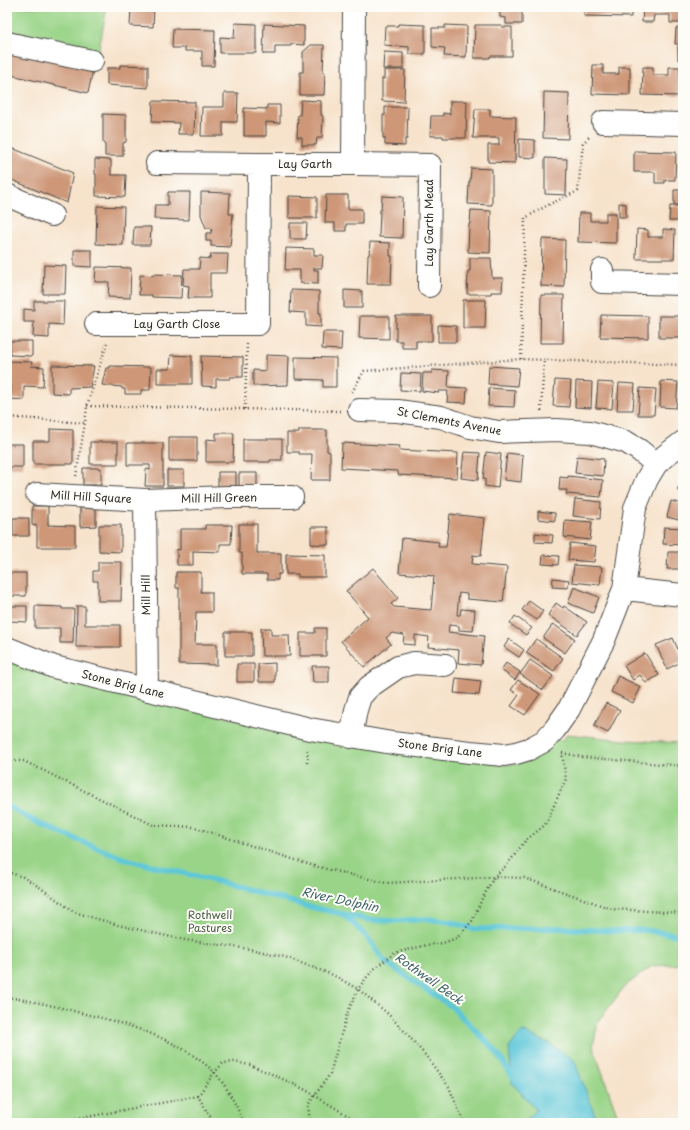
<svg xmlns="http://www.w3.org/2000/svg" width="690" height="1130" font-family="'Playpen Sans',sans-serif">
<style>
.green{fill:#9ad488;stroke:#62805a}
.water{fill:#5dc7d8;stroke:#447982}
.lines{fill:none;stroke-linecap:round;stroke-linejoin:round}
.stream{stroke:#5dc7d8;stroke-width:5.5}
.building{fill:#cd9778}
.minor-casing{stroke:#4a4743;stroke-width:24}
.path{stroke:#4a4743;stroke-width:2.5;stroke-dasharray:1 3;stroke-linecap:butt}
.minor{stroke:#fff;stroke-width:22}
.labels{text-anchor:middle;stroke-width:4;stroke-linejoin:round;paint-order:stroke}
.street-label{font-size:11px;fill:#2b2b2b;stroke:#fdfcf7}
.park-label{font-size:11px;fill:#4c5e47;stroke:#fdfcf7}
.water-label{font-size:12px;font-style:italic;fill:#3c6268;stroke:#fdfcf7}
</style>
<rect width="100%" height="100%" fill="#fdfcf7"/>
<filter id="ink" filterUnits="userSpaceOnUse"><feTurbulence type="fractalNoise" baseFrequency=".025" numOctaves="2"/><feDisplacementMap in="SourceGraphic" scale="8" xChannelSelector="R" yChannelSelector="G"/><feConvolveMatrix kernelMatrix="1 2 1 2 8 2 1 2 1" color-interpolation-filters="sRGB"/></filter>
<filter id="wash" filterUnits="userSpaceOnUse"><feTurbulence type="fractalNoise" baseFrequency=".012" numOctaves="4" result="noise"/><feDisplacementMap in="SourceGraphic" scale="16" xChannelSelector="R" yChannelSelector="G"/><feGaussianBlur stdDeviation="0.9" result="paint"/><feColorMatrix in="noise" values="0 0 0 0 0 0 0 0 0 0 0 0 0 0 0 0 0 1.4 0 .05"/><feComposite in="paint" operator="in"/></filter>
<g filter="url(#wash)">
<rect width="100%" height="100%" fill="#f7e3cc"/>
<path class="green" d="M7,7H107L98,53L7,30Z
M7,660C86,693 173,707 257,722C340,736 422,750 505,765C533,762 537,756 557,739L563,740L567,734L624,740L683,743V964L652,966L625,986L598,1022L593,1046L620,1123H7Z"/>
<path class="water" d="M522,1031L550,1044L574,1060L598,1123H523L536,1110L512,1083L509,1048Z"/>
<g class="lines">
<path class="stream" d="M7,805L28,818L58,832L125,859L224,883L306,906L370,920L393,921L428,919L451,922L474,929L559,928L612,931L644,930L683,936
M343,914L366,936L385,962L452,1007L494,1049L515,1080"/>
</g>
<g id="blocks">
<path class="building" d="M131,7H154L153,27L130,26Z
M500,7H522V24H506V18L500,17Z
M584,7H631V17L584,16Z
M643,7H682V23H670V15H654L653,22H642Z
M235,23L256,24V53H220V37L234,38Z
M264,24L304,26V45L291,44V46H275V54H263Z
M398,24L425,25V54H409V47L384,45L385,26H398Z
M445,25L467,26L466,57L444,56L445,48L432,47V28H445Z
M475,25H502V27H512V56H490V58H474Z
M676,28H683V44H675Z
M173,29L215,30L214,66H202V51H185V48H172Z
M311,45H324L323,73H325L324,95H300V72H303V52Z
M678,46H683V60H678Z
M7,50L93,70L88,93L7,74Z
M384,52L403,53V69H383Z
M120,65L148,66V88L107,85V68H120Z
M593,65H603V74H619V67H630V95L592,94Z
M643,67H653V75H669V67H680V96L642,95Z
M384,70H405L404,102L382,101V78L384,79Z
M544,92L569,93L568,139L543,138Z
M224,93H238L237,122H223V136H201L202,107H224Z
M301,100L321,101V115L323,116L322,138H317L316,145H302V137H297L298,115H300Z
M153,101L195,102L194,134H178L179,123L152,122Z
M450,101H467L466,138H443V136H430L431,116H443V113L450,114Z
M267,105H280V123L266,122V136H244V108L267,109Z
M385,107H408L407,139H405V146L385,145V138H383V115H385Z
M475,109H490V116L516,117L515,163L488,162V145H499V138H473Z
M103,114L126,115V142L123,143V156H105V142H103Z
M519,139L535,140V158L519,157Z
M7,146L73,173L67,203L7,178Z
M634,151L676,152L675,180H665V183H655V172H634Z
M545,158L567,159L566,195L545,194Z
M95,159L111,160V175H126L125,197L96,196V174H95Z
M471,168L492,169V205L468,204L469,182H470Z
M674,190H683V205H674Z
M168,192H190L189,220L154,219L155,205H168Z
M201,192L230,193L229,214H233L230,247L211,246V241H206V233H211L212,228H206L201,215Z
M326,195H348V209H362V224H346V231H335V223H325Z
M289,196L317,197V218H289Z
M382,196L403,197L402,238L379,237L380,210H381Z
M619,203L626,204V217H619Z
M97,206L124,207L123,245L96,244Z
M670,206H680V221H669Z
M471,210L491,211L490,253L468,252L469,224H470Z
M579,213H590V221H606V213H616V243L578,242Z
M290,223H307L306,239H290Z
M134,227H151L150,245H133Z
M637,229L648,230V237H663V229L675,230L674,259H636Z
M542,239L565,240L564,287L541,286Z
M370,242L390,243V256H392L391,284H367L368,255H369Z
M286,248L314,249V255H323L322,268H314V270H318V284L300,283V270H285Z
M74,250H92V267L74,266Z
M211,254H228L227,273H210V298H188L189,286L183,285L184,269H199L200,258L210,259Z
M470,258H491L492,278H503L502,292H491V294H467L468,271H470Z
M44,265L66,266L65,294H43Z
M96,267L131,268L130,298L108,297L109,282H95Z
M153,274L182,275L181,298L152,297V295H139L140,275L153,276Z
M291,290L319,291V313H321V327L306,326V313L290,312Z
M344,290L362,291V308H344Z
M541,295H564L563,343H540Z
M463,300H486L485,328H463Z
M34,301H64L63,325L49,324V338L33,337L34,322H24V309L34,310Z
M601,315L648,316V338L600,337Z
M360,316H389V339L359,338Z
M396,316H432V341H416V348H402V341H396Z
M659,316H683V338H659Z
M438,325L456,326V342H438Z
M323,332H342L341,350L322,349Z
M10,341H32V356L10,355Z
M171,355L192,356V384H157V369H170Z
M266,355L289,356L288,385L253,386V370L266,371Z
M201,356L243,357V377H230V379H216V387L202,386Z
M295,357L336,358V387H323V380L295,379Z
M7,361L32,362L31,366L44,367L43,387L24,386V400L10,399L11,386H7Z
M52,365L94,366L90,387L69,388V394L52,393Z
M110,366L151,367L150,390H141V394H125V389H122V387L102,385L106,368H110Z
M489,366L519,368L517,386L488,384Z
M432,370L449,371L448,387L467,388L466,403L447,402L448,391H439V393L422,391L423,373H432Z
M401,373L421,374L420,391L400,390Z
M555,380L571,381L569,407L553,406Z
M576,381L592,382L591,408L575,407Z
M661,381L678,382L676,408L660,407Z
M598,382L614,383L612,409L596,408Z
M619,383L635,384L633,410H617Z
M489,388L515,390L514,407L488,406Z
M640,388L656,389L654,415H638Z
M50,429L73,430V464H33V441H50Z
M299,430H327V451L330,452V480H311L312,454H299V452H287V433H299Z
M216,433H234L233,462H206V439L216,440Z
M169,437H197V461H169Z
M243,439H282V460H270V462H243Z
M90,442H118V464H90Z
M127,443H163V486H145L146,469L150,470V465H127Z
M342,443L400,446L399,450L458,453L457,478L398,475V471L341,468Z
M7,444H23V467H7Z
M464,452L480,453L478,480L461,478Z
M486,452L501,454L498,488L485,486V479H483Z
M507,453L523,455L521,482L504,480Z
M577,456L604,459L603,476L575,473Z
M83,468H101V485H83Z
M167,470H184V486H167Z
M218,472H236V489H218Z
M239,473H257V489H239Z
M568,476L603,480L601,497L566,494L567,490H559L560,477L568,478Z
M683,481V493L677,490Z
M7,492H10V530H7Z
M575,499L601,502L600,519L573,516Z
M671,501L683,504V521L667,517Z
M32,506H48V525L75,526V547H37V526L32,525Z
M80,508L96,509V526L80,527Z
M538,511L555,513V521L538,519Z
M450,514L485,518L481,556L473,555L472,564L507,567L503,602L467,599V594L459,593L457,615H460L461,609L475,610L473,631L459,630V626L449,625L448,632L484,636L481,665L458,663L459,650L428,647L429,637L415,635V645L403,644L404,635L392,633L386,638L391,644L364,667L341,641L368,617L346,591L373,568L398,598L391,604L394,607L431,610L434,576L399,573L402,538L439,542L438,547H446Z
M13,518H29V536H13Z
M565,520L592,522L590,540L564,537Z
M239,524H257V553H281V574H278V580H267V574H242V553H239Z
M99,525H121V552L99,551Z
M205,525H232L231,544H220V552L193,551V565H177V549L180,550V529H205Z
M311,527H328V545L311,544Z
M664,527L683,528V545L663,544Z
M535,533L553,535L552,543L535,542Z
M570,543L596,546L594,562L568,560Z
M668,552H683V569H667Z
M286,554L325,555V577H298V574H286Z
M543,555L559,556L558,565L542,564Z
M98,562H122L121,601H98V581H93V571H98Z
M574,565L602,567L600,585L572,582Z
M176,572H201V592H212V612H196L195,644H217V665L179,664V588H176Z
M7,573H26V596H7Z
M553,578L569,580L568,588L552,587Z
M574,587L599,597L593,613L568,603Z
M529,601L543,611L537,620L522,610Z
M556,603L563,608L564,606L587,622L577,635L548,615Z
M11,606H27V622L10,621Z
M35,606L62,607V609H74L73,643H60V628H35Z
M77,606H85V625H120V647H76Z
M515,616L532,628L526,635L510,624Z
M553,624L575,639L565,653L543,638Z
M261,628H271V635H289L290,656H262Z
M315,628H326V656H300V633H315Z
M225,632H252V656H225Z
M673,638L683,661L667,669L656,645Z
M509,639L524,650L519,657L504,647Z
M536,639L563,658L554,671L526,653Z
M645,653L659,675L646,683L640,675L633,680L624,666Z
M530,660L553,676L543,690L520,674Z
M275,663V682H259L258,664Z
M506,663L520,672L515,680L501,670Z
M237,664H254V682H237Z
M312,666H329V682H313Z
M618,676L641,687L633,703L611,692Z
M456,678L481,681L479,695L454,693Z
M518,680L540,694L525,715L511,706L519,695L511,690Z
M606,703L620,710L608,733L594,726Z"/>
</g>
</g>
<g filter="url(#ink)">
<use href="#blocks" fill-opacity="0" stroke="#4a4743" stroke-width="1"/>
<g class="lines">
<g class="minor-casing">
<path id="minor" d="M7,43L92,61
M603,122L683,124
M157,163L259,164
M353,164L430,165L429,286
M7,195L52,215
M602,270V282L683,284
M96,324H258L259,164H353L354,7
M359,410L398,411L441,417L470,427L499,432L556,430L590,432L626,442L639,450L656,464
M37,494L145,500L229,497H292
M145,500L147,690
M624,589L683,595
M7,648L54,667L310,729L392,743L470,752L504,755L516,753L529,749L544,741L555,729L569,709L604,640L624,589L635,508L647,479L656,464L666,455L683,442
M351,737L356,710L360,697L369,687L398,667L414,663L445,665"/>
</g>
<path class="path" d="M521,359L525,218L548,205L578,191L583,143L590,136
M352,392L364,371L521,359L683,365
M87,406L340,411
M245,409L247,343
M541,411L544,360
M7,417L85,423
M76,476L85,423L87,406L107,343
M562,753L582,757L683,766
M7,761H24L153,825L194,827L314,866L386,883L494,877L524,878L612,909L683,913
M307,763L308,748
M7,872L23,877L38,886L74,912L118,925L185,940L250,949L285,957L333,975L358,989L387,1013L407,1034L426,1056L449,1087L464,1123
M7,997C32,1001 56,1006 81,1013C128,1024 177,1038 213,1071C226,1084 237,1107 244,1123
M198,1096L214,1073L223,1063L234,1062L250,1065L274,1075L304,1089L360,1123
M69,1123L71,1120L198,1096L214,1123
M310,1123L308,1105L330,1074L347,1014L358,989L367,977L376,967L395,953L427,945L443,943L457,938L472,921L482,899L494,877L507,865L525,841L545,825L566,779L562,753"/>
<use href="#minor" class="minor"/>
</g>
</g>
<g class="labels">
<g class="street-label">
<text x="305" y="168">Lay Garth</text>
<text transform="translate(429 223) rotate(-90)" y="4">Lay Garth Mead</text>
<text x="177" y="328">Lay Garth Close</text>
<text transform="translate(449 421) rotate(11)" y="4">St Clements Avenue</text>
<text transform="translate(91 497) rotate(3)" y="4">Mill Hill Square</text>
<text transform="translate(219 498) rotate(-1)" y="4">Mill Hill Green</text>
<text transform="translate(146 595) rotate(-91)" y="4">Mill Hill</text>
<text transform="translate(123 684) rotate(14)" y="4">Stone Brig Lane</text>
<text transform="translate(440 748) rotate(7)" y="4">Stone Brig Lane</text>
</g>
<g class="park-label">
<text x="210" y="919">Rothwell<tspan x="210" dy="13">Pastures</tspan></text>
</g>
<g class="water-label">
<text transform="translate(340 900) rotate(12)" y="4">River Dolphin</text>
<text transform="translate(429 979) rotate(35)" y="4">Rothwell Beck</text>
</g>
</g>
<rect width="690" height="1130" fill="none" stroke="#fdfcf7" stroke-width="24"/>
</svg>
